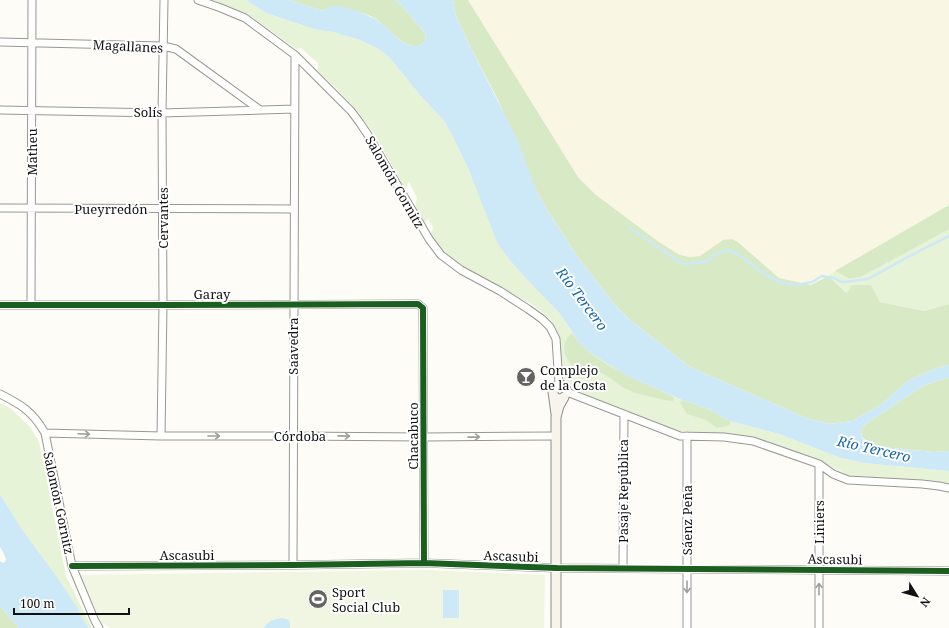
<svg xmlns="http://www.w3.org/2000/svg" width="949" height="628" font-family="'Noto Serif',serif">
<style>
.farmland{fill:#f9f7e4}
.green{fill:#e7f3d7}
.forest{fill:#d8eac5}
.pitch{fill:#f0f6e1}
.water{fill:#cde8f7}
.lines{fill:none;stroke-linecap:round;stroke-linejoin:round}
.stream{stroke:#cde8f7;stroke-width:2.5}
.minor-casing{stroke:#979795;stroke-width:9}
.secondary-casing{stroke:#8e8d8b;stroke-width:11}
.minor{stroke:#fffffe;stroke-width:7}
.secondary{stroke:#f6f4eb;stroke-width:9}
.cycleway-casing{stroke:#fff;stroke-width:8}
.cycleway{stroke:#1b5e20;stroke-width:6}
.oneway{stroke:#a0a09f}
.labels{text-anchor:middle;stroke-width:4;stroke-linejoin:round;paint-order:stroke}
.street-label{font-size:13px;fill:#111;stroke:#fff}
.poi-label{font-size:13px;fill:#111;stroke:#fff;text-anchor:start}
.water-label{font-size:14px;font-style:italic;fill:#1768a6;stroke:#fff}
</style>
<rect width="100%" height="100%" fill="#fdfcf7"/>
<path class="farmland" d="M468,0H949V205L811,285L779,278L739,242L723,240L700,256L690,257L680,255L659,242L595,194L578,177Z"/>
<path class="green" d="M213,0H246L266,13L314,29L333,32L360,40L377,48L389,57L420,95L445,122L452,135L468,168L499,244L508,258L553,307L560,314L572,333L626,375L682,400L708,409L730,421L779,434L841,458L864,463L949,471V484L935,481L849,476L820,460L765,440L748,436L731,434L679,431L624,409L588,396L584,394L565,379L561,373L559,357L560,336L554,324L548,317L533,305L462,266C449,258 439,247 431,234L433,227L428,218L425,224L415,207L417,198L409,182L405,189C392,166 379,140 364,120C351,102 334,86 318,71V63L301,48L296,49L252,17L244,13Z
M949,230V304L924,311L880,302L871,285L848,293L828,276L835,271L850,279L861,277L944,232Z
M0,403L10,408L30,427L39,442L66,576L92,628H89L83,620L77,607L60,581L21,528L0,494Z"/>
<path class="forest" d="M289,0H395L402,6L425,33C428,45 416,49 407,44C397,40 390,30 381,23C370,13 353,10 338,9C335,9 331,8 329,8C327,9 325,10 323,11Z
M453,0H468L578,177L595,194L659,242L680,255L690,257L700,256L723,240L732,239L738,242L779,278L811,285L828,276L847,293L852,285H871L880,302L924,311L949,304V365L937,368L918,376L906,382L882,404L852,421L830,424L806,418L722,381L703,373L689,366L668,350L629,319L615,305L579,259L546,208L537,192L498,100L471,48L456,16Z
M949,205V230L944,232L861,277L850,279L835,271Z
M572,333C575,337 578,342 581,345C605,368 643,382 672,396L674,398L673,401L664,400L635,393L622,387L610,378L598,371L589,374L582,375C578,370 571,366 568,360C562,350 563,341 572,333Z
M949,378V451L934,452L880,447L869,443L862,437L861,430L867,423L909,395L925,385L940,380Z
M682,400L708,409L730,421V424L727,426L717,428L706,420L687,414L680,403Z
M0,606L19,628H0Z"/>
<path class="pitch" d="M425,570L545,575L544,628H110L102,623L80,575Z"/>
<path class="water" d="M246,0H289L323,11C327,9 330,6 335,6C345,6 373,16 381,23C390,30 397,40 407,44C416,49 428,45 425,33L402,6L395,0H453L456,16L471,48L518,141L537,192L546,208L579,259L615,305L629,319L668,350L689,366L703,373L722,381L806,418L830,424L852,421L882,404L906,382L918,376L937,368L949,365V378L940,380L925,385L909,395L867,423L861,430L862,438L869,443L880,447L934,452L949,451V471L864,463L841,458L779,434L730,421L708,409L682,400L626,375L589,352L580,344L560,314L521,273L508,258L498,244L468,168L452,135L445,122L420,95L389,57L377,48L360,40L333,32L314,29L266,13Z
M0,494L21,528L60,581L77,607L83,620L89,628H19L0,606V561L3,563L5,562L6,559L3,552L0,547Z
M443,590H459V618H443Z
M282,618L289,620L290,623V628H264C268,621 274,619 282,618Z"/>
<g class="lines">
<path class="stream" d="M630,228L683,264L695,263L708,261L715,254L728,250L739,255L769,277L782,283L797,285L812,282L822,276L834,278L842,282L853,281L868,279L919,251L949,236"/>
<g class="minor-casing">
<path id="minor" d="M198,0L221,8L245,18L295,55L351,111L360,123L368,135L429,239L441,255L461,270L500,291L528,309L542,319L550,327L556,339L559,384
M0,42L163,46L176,49L260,110
M0,110L162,113L295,109
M0,208L294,209
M0,305H163L418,304L423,308L424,563
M31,305L32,0
M553 391a7 7 0 1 1 14 0a7 7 0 1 1-14 0Z
M567,392L680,436L724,437L753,441L819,464L833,474L848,480L922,484L939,486L949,488
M0,394C22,405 33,412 45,433L72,566L95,621L99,628
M45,433L161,436H293L423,437L556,436
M161,436L163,305L162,113L164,0
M293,565L295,55
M72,566L293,565L424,563L557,568L949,571
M623,568L624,414
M687,628V436
M819,628V464"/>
</g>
<g class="secondary-casing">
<path id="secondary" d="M553,392L556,414
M556,628V417L559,406L564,397"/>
</g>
<use href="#minor" class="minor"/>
<use href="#secondary" class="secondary"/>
<g class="cycleway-casing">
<path id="cycleway" d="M0,305H163L418,304L423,308L424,563
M72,566L293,565L424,563L557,568L949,571"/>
</g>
<use href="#cycleway" class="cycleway"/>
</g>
<defs><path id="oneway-shaft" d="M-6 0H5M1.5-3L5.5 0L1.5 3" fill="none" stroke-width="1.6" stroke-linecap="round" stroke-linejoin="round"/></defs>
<g class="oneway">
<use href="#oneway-shaft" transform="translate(84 434) rotate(2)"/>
<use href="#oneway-shaft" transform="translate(214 436)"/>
<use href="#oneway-shaft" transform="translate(344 436) rotate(1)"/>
<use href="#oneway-shaft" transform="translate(474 437) rotate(-1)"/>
<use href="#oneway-shaft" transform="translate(687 587) rotate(90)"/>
<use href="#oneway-shaft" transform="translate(819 589) rotate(-90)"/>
</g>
<defs>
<g id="bar-disc" transform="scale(1)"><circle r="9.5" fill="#646362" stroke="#fff"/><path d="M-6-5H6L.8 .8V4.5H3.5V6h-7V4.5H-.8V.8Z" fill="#fff"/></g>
<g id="stadium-disc" transform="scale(1)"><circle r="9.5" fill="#646362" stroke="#fff"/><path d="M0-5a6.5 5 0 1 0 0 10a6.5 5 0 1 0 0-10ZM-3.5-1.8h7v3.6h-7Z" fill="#fff"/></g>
</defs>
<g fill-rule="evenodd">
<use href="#bar-disc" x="526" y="377"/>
<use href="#stadium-disc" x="318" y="599"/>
</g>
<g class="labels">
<g class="street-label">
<text transform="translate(128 46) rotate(3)" y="5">Magallanes</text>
<text x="148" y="117">Solís</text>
<text transform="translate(32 152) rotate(-90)" y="5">Matheu</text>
<text transform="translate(395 182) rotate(60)" y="5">Salomón Gornitz</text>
<text x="111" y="214">Pueyrredón</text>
<text transform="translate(163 218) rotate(-90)" y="5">Cervantes</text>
<text x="212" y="299">Garay</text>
<text transform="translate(293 346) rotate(-90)" y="5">Saavedra</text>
<text x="300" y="441">Córdoba</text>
<text transform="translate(413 436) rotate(-90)" y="5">Chacabuco</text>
<text transform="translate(623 491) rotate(-90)" y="5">Pasaje República</text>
<text transform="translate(59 503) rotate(78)" y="5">Salomón Gornitz</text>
<text transform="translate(687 520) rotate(-90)" y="5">Sáenz Peña</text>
<text transform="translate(819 522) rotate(-90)" y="5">Liniers</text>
<text x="187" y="560">Ascasubi</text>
<text transform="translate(511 556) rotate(2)" y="5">Ascasubi</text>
<text transform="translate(835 559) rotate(1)" y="5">Ascasubi</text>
</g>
<g class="poi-label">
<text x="540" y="375">Complejo<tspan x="540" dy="15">de la Costa</tspan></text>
<text x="332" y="597">Sport<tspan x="332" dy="15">Social Club</tspan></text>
</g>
<g class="water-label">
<text transform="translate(582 299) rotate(53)" y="5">Río Tercero</text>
<text transform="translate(874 449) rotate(13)" y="5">Río Tercero</text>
</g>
</g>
<g transform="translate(917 596) rotate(127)" stroke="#ffffff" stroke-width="3" paint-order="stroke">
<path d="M0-3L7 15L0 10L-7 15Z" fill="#111111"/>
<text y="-6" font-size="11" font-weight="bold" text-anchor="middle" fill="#111111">N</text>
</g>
<path d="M14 608v6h115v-6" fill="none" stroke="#111111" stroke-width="2"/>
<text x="20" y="608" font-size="12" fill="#111111" stroke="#ffffff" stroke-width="3" paint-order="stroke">100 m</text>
</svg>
